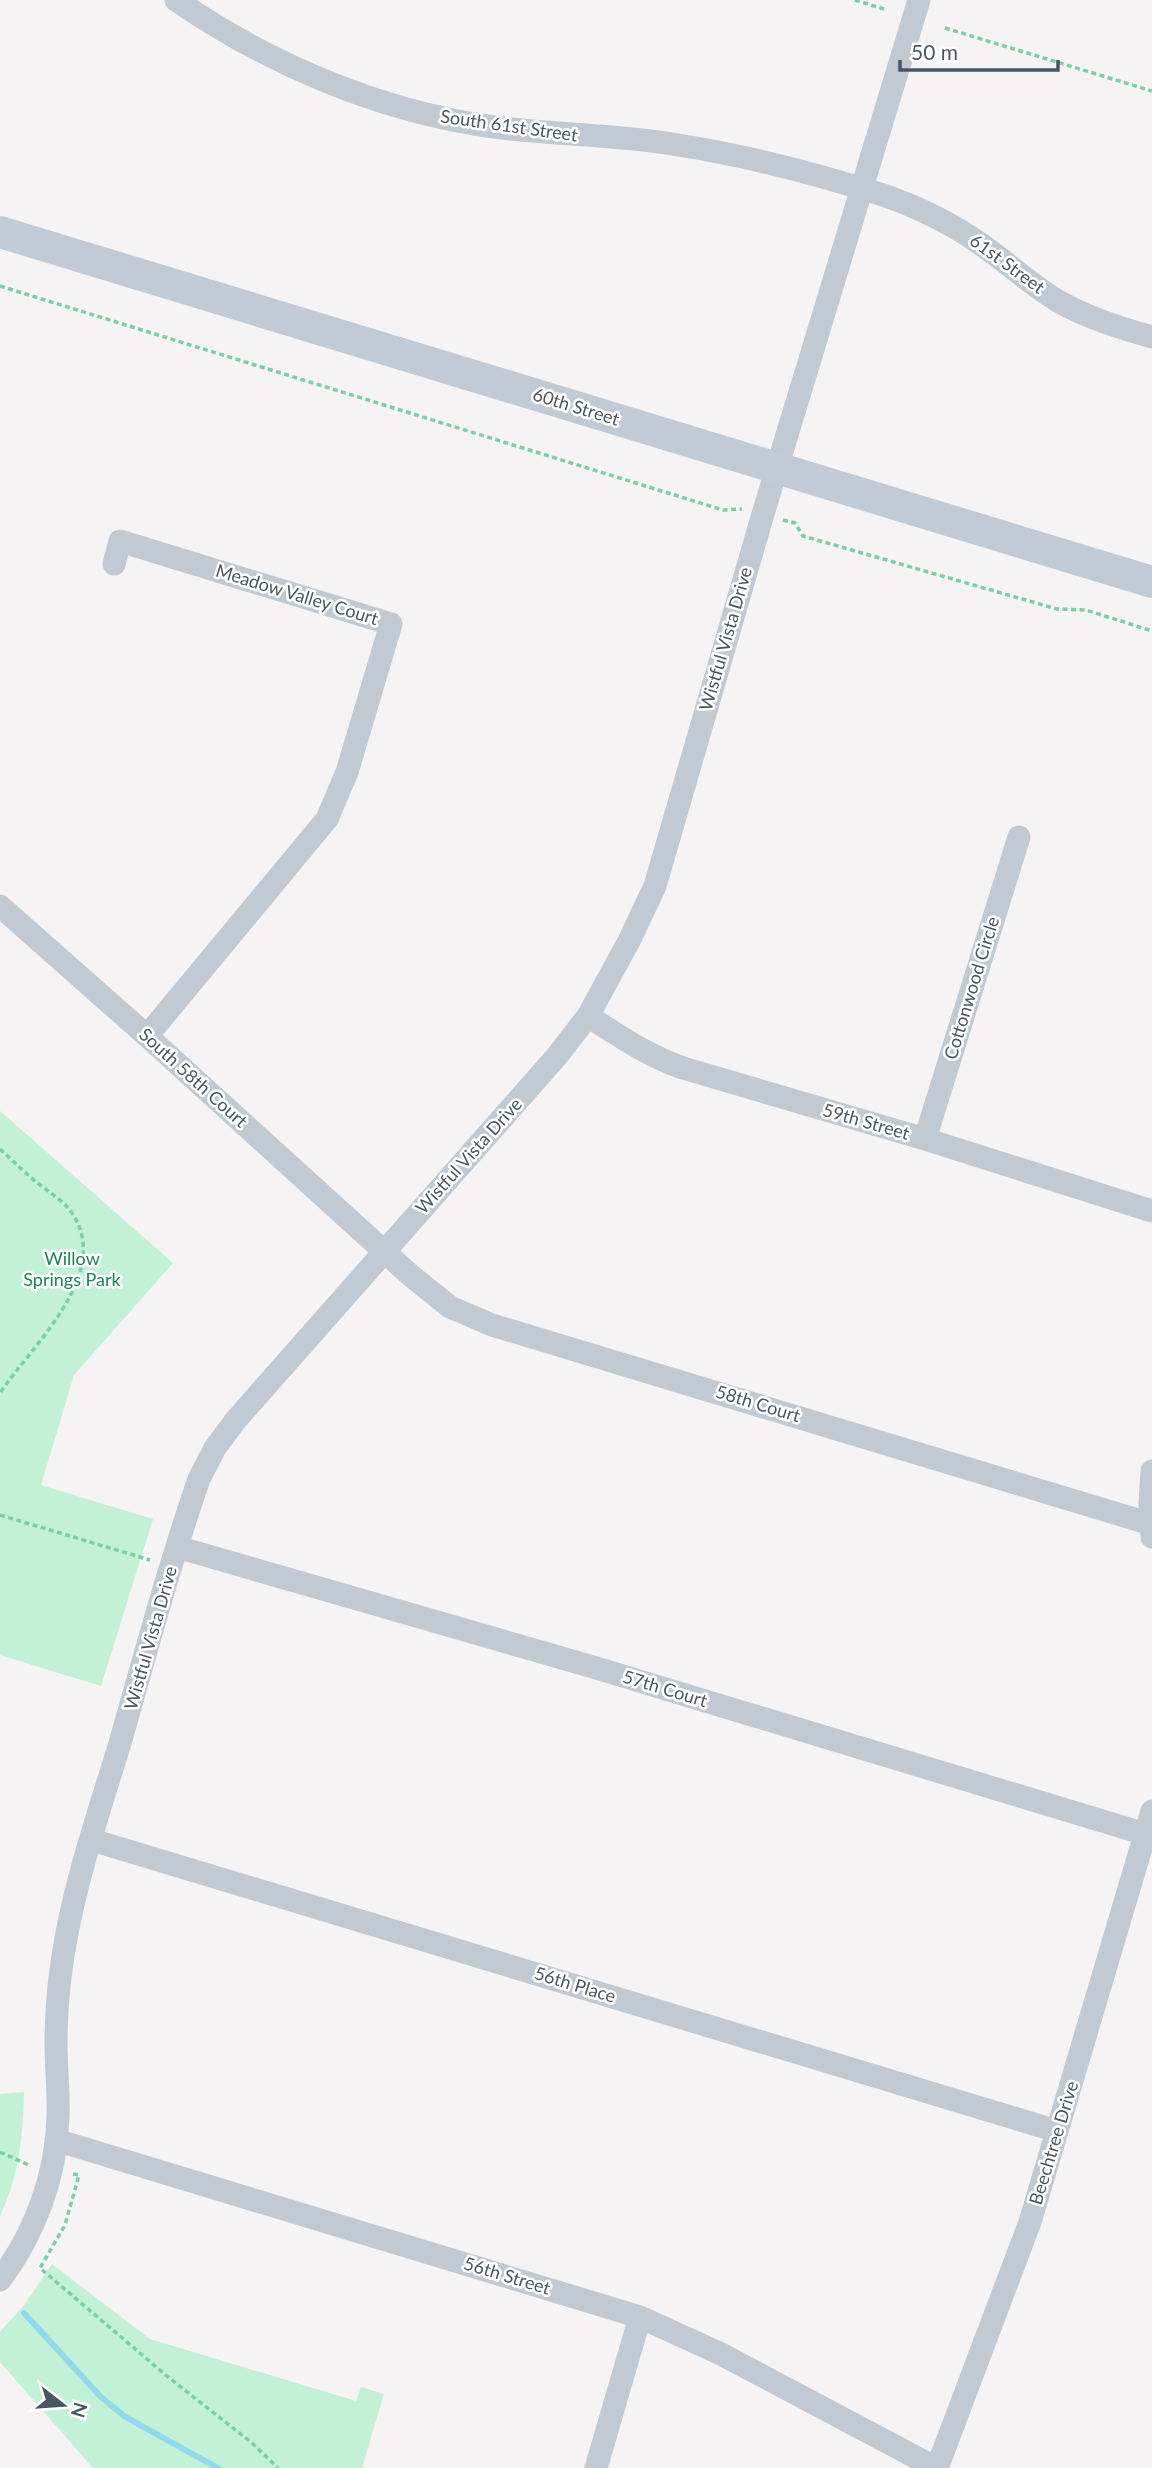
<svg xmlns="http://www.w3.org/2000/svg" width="1152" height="2468" font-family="Lato,sans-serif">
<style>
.green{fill:#c3f1d5}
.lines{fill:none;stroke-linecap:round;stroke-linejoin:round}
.stream{stroke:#90daee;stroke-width:6}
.path{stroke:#7ad0a6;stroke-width:3.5;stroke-dasharray:5 3.5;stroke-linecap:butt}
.street{stroke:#c1cad2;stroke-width:23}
.secondary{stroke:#c1cbd6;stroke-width:32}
.labels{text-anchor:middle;stroke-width:5;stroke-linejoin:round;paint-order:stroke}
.street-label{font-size:18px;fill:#4a5661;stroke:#fff}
.park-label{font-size:18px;fill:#17864f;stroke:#fff}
</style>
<rect width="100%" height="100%" fill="#f5f3f3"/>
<path class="green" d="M0,1111L173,1263L74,1375L41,1485L153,1519L101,1686L0,1655Z
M24,2092C23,2136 19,2176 0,2216V2094Z
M52,2264L150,2339L356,2401L361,2387L384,2394L362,2468H93L0,2362V2332L25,2304Z"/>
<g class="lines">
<path class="stream" d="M24,2313L101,2397L124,2416L218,2468"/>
<path class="path" d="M855,0L887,10
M945,28L1152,91
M0,286L723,510L742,509
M783,520L795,523L803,536L1057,609L1086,610L1152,631
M0,1149C12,1160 23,1171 35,1181C47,1191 63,1200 72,1213C113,1274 32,1345 0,1393
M0,1515L150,1560
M0,2152L31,2166
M73,2174L79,2175L65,2225L40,2268L168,2377L251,2442L278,2468"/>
<path class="street" d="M176,0C267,63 377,110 487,126C549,135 611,134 672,144C744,155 814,173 883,195C918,207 951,223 982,245C1008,263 1031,285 1058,301C1088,318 1120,328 1152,337
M114,564L120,541L391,624L347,772L327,819L147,1036
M0,906L147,1036L409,1274L450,1307L492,1325L1151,1524
M588,1016C619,1036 648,1056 683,1068L925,1139L1152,1211
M925,1139L1019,837
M1152,1471L1150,1504L1152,1537
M177,1547L593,1667L1152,1836
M92,1840L1057,2131
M56,2140L640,2317L721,2354L936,2468
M0,2280C35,2233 56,2177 58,2118C59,2093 56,2068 56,2043C56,2007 60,1969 67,1933C79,1869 101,1806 120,1743C145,1655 169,1566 199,1479L215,1448L235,1421L557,1056L588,1016L629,941L655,886L763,514L919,0
M596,2468L640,2317
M937,2468L1030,2222L1152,1811"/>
<path class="secondary" d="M0,232L1152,582"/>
</g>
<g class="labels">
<g class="street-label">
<text transform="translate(509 126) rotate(8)" y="6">South 61st Street</text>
<text transform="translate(1007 264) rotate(36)" y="6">61st Street</text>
<text transform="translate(576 407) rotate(17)" y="6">60th Street</text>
<text transform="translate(297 595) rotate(17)" y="6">Meadow Valley Court</text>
<text transform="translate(726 639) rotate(-74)" y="6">Wistful Vista Drive</text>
<text transform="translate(972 988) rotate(-73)" y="6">Cottonwood Circle</text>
<text transform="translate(193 1078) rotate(42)" y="6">South 58th Court</text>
<text transform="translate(866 1122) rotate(16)" y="6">59th Street</text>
<text transform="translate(469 1156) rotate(-48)" y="6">Wistful Vista Drive</text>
<text transform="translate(758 1404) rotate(17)" y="6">58th Court</text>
<text transform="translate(151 1638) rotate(-74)" y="6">Wistful Vista Drive</text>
<text transform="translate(665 1689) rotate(17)" y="6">57th Court</text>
<text transform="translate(575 1985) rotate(17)" y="6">56th Place</text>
<text transform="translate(1054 2143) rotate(-73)" y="6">Beechtree Drive</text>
<text transform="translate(507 2276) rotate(17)" y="6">56th Street</text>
</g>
<g class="park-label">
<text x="72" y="1265">Willow<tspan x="72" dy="21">Springs Park</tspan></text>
</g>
</g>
<g transform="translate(63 2405) rotate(107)" stroke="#ffffff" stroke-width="5" paint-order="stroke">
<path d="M0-5L12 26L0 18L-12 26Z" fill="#4a5661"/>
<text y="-10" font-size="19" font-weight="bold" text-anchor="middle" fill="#4a5661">N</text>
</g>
<path d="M900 60v10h158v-10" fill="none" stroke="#4a5661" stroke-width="3.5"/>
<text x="911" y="60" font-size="21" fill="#4a5661" stroke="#ffffff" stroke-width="5" paint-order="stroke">50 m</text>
</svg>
